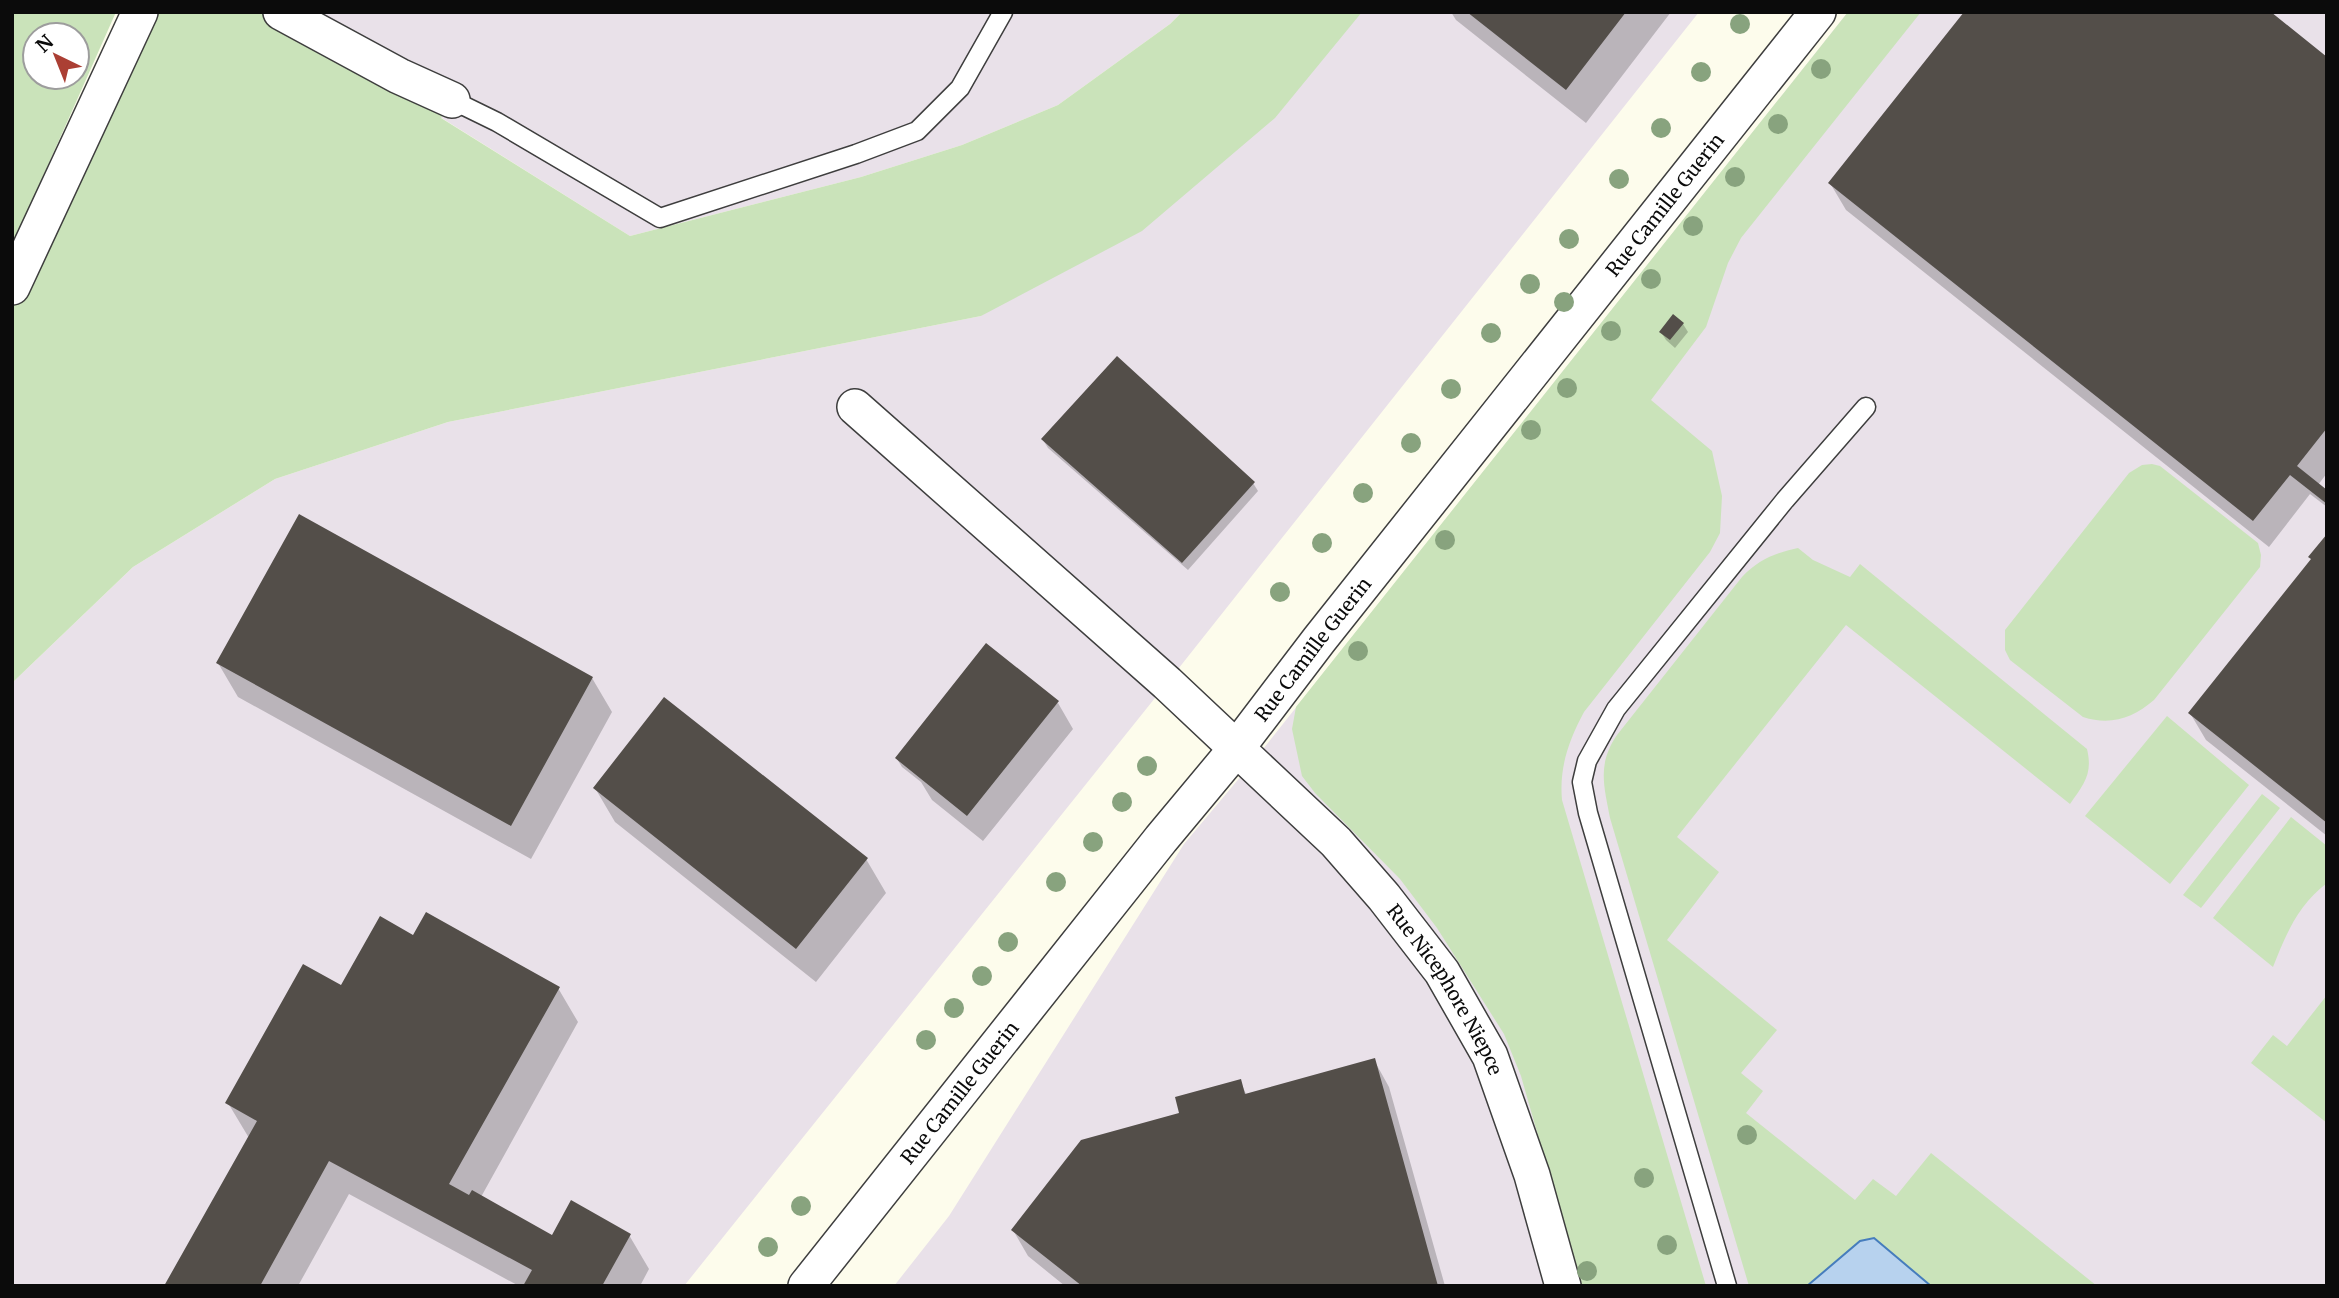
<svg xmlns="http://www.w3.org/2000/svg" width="2339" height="1298" font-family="Merriweather,serif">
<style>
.industrial{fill:#e9e1e9}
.green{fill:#cae3ba;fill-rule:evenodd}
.water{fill:#b7d2ee;stroke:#467dbd;stroke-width:2}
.shadow{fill:#0003}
.building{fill:#534e49}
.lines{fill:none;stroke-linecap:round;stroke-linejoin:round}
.service-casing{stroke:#3e3e3e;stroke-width:21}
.minor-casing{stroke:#3e3e3e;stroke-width:38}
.service{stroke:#fff;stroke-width:18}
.minor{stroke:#fff;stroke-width:35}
.tree{fill:#88a37e}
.labels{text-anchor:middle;stroke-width:7;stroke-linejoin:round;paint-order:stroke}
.street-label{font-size:19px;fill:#0b0b0b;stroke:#fff}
</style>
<rect width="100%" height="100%" fill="#fdfcec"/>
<path class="industrial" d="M281,12H1182L1170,24L1058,105L962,145L861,177L630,236L440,117L452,100Z
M1362,12H1699L1167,683L684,1286H12V683L133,567L275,479L448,422L981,316Z
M1848,12H2327V1286H894L949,1216L1184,844L1252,763Z"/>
<path class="green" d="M12,12H116L12,246ZM35,35H77V77H35Z
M140,12H281L452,100L441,118L630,236L861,177L962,145L1058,105L1170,24L1182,12H1362L1275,118L1142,231L981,316L448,422L275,479L133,567L12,683V287Z
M1848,12H1921L1741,238L1728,263L1706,327L1651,400L1712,451L1722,496L1720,533L1710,552L1584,712C1569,740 1559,767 1562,800L1706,1286H1581L1521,1076L1504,1034L1437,928L1400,879L1315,793L1302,776L1292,729L1296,707Z
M2152,464L2160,466L2258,543L2261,555L2260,567L2154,700C2133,718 2111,726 2083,717L2010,660L2005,650V630L2129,473L2142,465Z
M1798,548L1813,560L1850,577L1860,564L2087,749C2093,774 2084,784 2070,804L1846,625L1677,837L1719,872L1667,940L1777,1030L1741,1073L1763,1091L1746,1113L1855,1200L1873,1179L1896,1196L1931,1153L2097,1286H1931L1874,1238L1860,1241L1807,1286H1749L1610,818C1604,786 1597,764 1617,735L1742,577C1758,560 1775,553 1798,548Z
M2167,716L2249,785L2170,884L2085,816Z
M2262,794L2280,808L2201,908L2183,895Z
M2291,817L2327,846V883C2298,905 2286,934 2273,967L2213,918Z
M2327,995V1123L2251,1063L2273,1035L2287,1046Z"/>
<path class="water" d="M1874,1238L1931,1286H1807L1860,1241Z"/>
<path class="shadow" d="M1451,12H1671L1586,123L1456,20Z
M2327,59V473L2318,485L2327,492V507L2310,494L2269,547L1846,210L1830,183Z
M1683,324L1688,332L1675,348L1666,340L1661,332Z
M1043,440L1253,483L1258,491L1188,570L1048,448Z
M2327,537V836L2206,740L2190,713L2312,560Z
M218,663L592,678L612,712L531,859L238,697Z
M1058,703L1073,729L983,841L932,800L921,782L902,767L897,759Z
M595,788L866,859L886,893L816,982L615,822Z
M414,938L558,988L578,1022L481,1197L552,1237L629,1235L649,1269L640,1286H519L349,1194L298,1286H166L249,1138L228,1103L342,988Z
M1374,1060L1389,1087L1445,1286H1065L1028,1256L1013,1230L1181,1114L1240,1081L1247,1096Z"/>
<path class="building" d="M1467,12H1626L1566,90Z
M1964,12H2271L2327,57V428L2297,466L2327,490V504L2290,475L2253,521L1828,183Z
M1673,314L1684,323L1670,340L1659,332Z
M1117,356L1255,482L1182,563L1041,439Z
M299,514L593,677L511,826L216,663Z
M2327,534V823L2188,713L2311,559L2308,557Z
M986,643L1059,701L967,816L895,758Z
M664,697L868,858L796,949L593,788Z
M426,912L560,987L449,1184L469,1195L472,1190L552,1235L571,1200L631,1234L602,1286H523L532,1270L329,1161L260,1286H164L257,1121L225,1103L303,964L341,985L380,916L413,935Z
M1375,1058L1438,1286H1082L1011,1230L1081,1140L1179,1113L1175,1097L1241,1079L1245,1094Z"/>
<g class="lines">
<g class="service-casing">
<path id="service" d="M452,100L497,122L660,218L856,154L917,131L960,88L1003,12
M1727,1286L1588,813L1582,782L1587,761L1616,709L1785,500L1866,407"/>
</g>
<g class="minor-casing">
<g id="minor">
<path d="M281,12L399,76L452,100"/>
<path d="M12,287L140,12"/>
<path id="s1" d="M855,407L1167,683L1336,842L1384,897L1442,972L1490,1056L1532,1175L1563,1286"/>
<path id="s2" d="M806,1286L1161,839L1236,749L1319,640L1818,12"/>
</g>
</g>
<use href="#service" class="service"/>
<use href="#minor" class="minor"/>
</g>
<g class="tree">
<circle cx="1740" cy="24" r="10"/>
<circle cx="1821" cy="69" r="10"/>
<circle cx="1701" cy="72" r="10"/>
<circle cx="1778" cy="124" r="10"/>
<circle cx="1661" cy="128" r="10"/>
<circle cx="1735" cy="177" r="10"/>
<circle cx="1619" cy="179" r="10"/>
<circle cx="1693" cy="226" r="10"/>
<circle cx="1569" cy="239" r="10"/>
<circle cx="1651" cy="279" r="10"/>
<circle cx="1530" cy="284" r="10"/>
<circle cx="1564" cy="302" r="10"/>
<circle cx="1611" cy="331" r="10"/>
<circle cx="1491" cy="333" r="10"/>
<circle cx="1567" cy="388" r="10"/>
<circle cx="1451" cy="389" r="10"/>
<circle cx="1531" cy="430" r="10"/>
<circle cx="1411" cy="443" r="10"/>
<circle cx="1363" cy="493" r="10"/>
<circle cx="1445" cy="540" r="10"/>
<circle cx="1322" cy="543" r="10"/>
<circle cx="1280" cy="592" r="10"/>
<circle cx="1358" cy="651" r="10"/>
<circle cx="1147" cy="766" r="10"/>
<circle cx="1122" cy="802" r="10"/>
<circle cx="1093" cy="842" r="10"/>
<circle cx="1056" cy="882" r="10"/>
<circle cx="1008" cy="942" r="10"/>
<circle cx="982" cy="976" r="10"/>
<circle cx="954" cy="1008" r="10"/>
<circle cx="926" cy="1040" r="10"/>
<circle cx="1747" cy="1135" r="10"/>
<circle cx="1644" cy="1178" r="10"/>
<circle cx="801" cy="1206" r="10"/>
<circle cx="1667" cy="1245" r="10"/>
<circle cx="768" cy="1247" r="10"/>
<circle cx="1587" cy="1271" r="10"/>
</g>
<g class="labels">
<g class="street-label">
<text dy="7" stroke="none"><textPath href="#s2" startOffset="1381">Rue Camille Guerin</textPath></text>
<text dy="7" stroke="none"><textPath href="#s2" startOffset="814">Rue Camille Guerin</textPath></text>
<text dy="7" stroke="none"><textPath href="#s1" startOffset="833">Rue Nicephore Niepce</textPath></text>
<text dy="7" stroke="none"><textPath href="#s2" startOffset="247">Rue Camille Guerin</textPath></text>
</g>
</g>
<rect width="2339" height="1298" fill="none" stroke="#0b0b0b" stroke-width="28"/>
<g transform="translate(56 56) rotate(317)"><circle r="33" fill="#ffffff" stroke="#9d9d9d" stroke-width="2"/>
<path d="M0-5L12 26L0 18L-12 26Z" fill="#ab3f34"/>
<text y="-10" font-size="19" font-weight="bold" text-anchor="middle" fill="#0b0b0b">N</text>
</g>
</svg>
